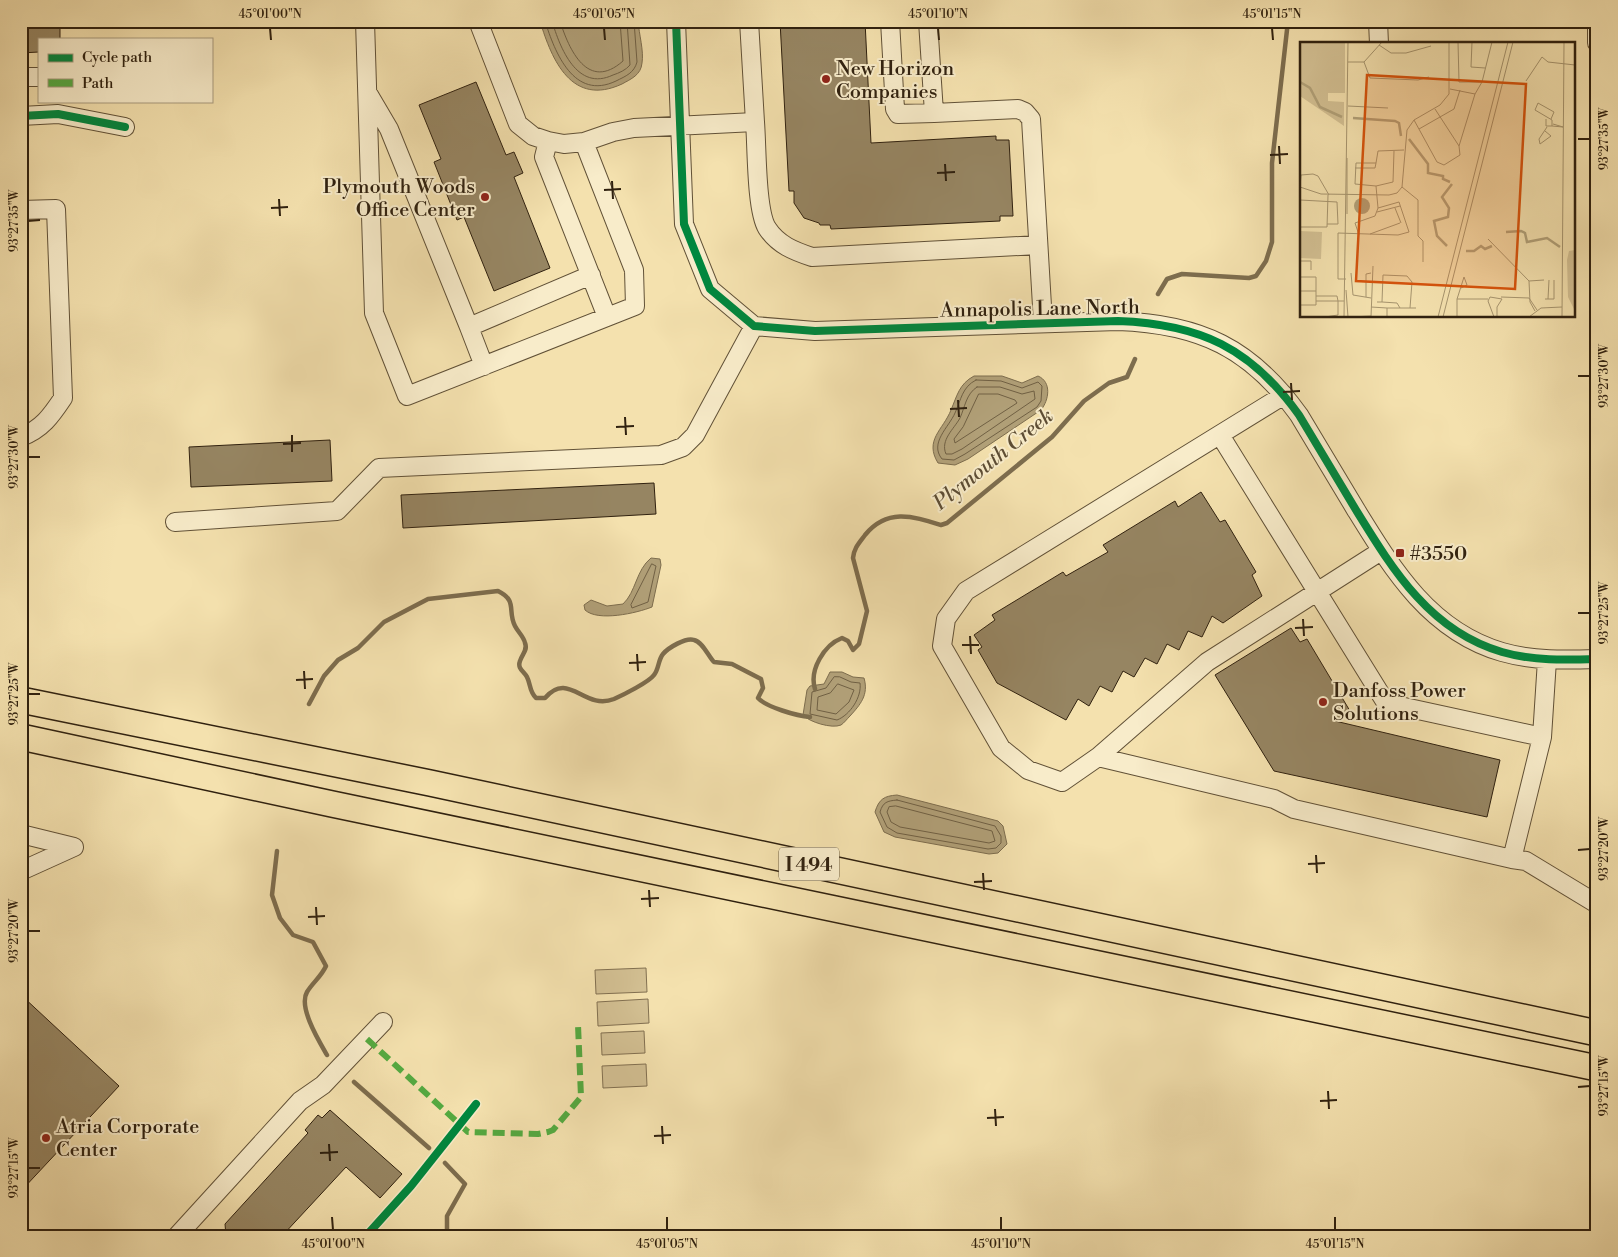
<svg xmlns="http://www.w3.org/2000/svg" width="1618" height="1257" font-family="'Libre Bodoni',serif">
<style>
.green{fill:#d3c093;stroke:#827051}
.water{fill:#b1a078;stroke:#7d6d4e}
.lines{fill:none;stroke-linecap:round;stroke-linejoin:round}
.shore{stroke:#706044;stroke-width:1}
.stream{stroke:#7d6d4e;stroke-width:4.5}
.building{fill:#968562;stroke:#30210f}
.minor-casing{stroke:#615137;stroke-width:20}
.highway-casing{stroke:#30210f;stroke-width:28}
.minor{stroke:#f8ecca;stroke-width:18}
.highway{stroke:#f4e1ae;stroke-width:25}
.quiet{stroke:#54aa41;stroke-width:6;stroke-dasharray:12 6;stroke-linecap:butt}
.cycleway-casing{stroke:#f8ecca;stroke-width:11}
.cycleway{stroke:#00873e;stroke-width:8}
.ticks{fill:none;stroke:#30210f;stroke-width:2}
.poi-dot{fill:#8f2418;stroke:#f8ecca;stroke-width:2}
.labels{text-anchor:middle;stroke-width:4;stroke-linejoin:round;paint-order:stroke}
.shield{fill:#f8ecca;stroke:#6c5e47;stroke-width:1}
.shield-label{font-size:19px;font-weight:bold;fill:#30210f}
.poi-label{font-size:20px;fill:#30210f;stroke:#f8ecca;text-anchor:start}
.street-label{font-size:20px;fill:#30210f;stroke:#f8ecca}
.water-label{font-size:21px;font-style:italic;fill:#5d4d34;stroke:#f8ecca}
.inset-river{fill:none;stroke:#b1a078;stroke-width:2.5}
.inset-road{fill:none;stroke:#a6946e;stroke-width:1}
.view{fill:#d6530c;fill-opacity:0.15;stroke:#d6530c;stroke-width:2.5}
.inset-edge{fill:none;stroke:#30210f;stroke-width:2.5}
.neatline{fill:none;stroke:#30210f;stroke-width:2}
.ticks-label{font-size:12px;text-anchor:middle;fill:#30210f}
</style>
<rect width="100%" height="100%" fill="#f4e1ae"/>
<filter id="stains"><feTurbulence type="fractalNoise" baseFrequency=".004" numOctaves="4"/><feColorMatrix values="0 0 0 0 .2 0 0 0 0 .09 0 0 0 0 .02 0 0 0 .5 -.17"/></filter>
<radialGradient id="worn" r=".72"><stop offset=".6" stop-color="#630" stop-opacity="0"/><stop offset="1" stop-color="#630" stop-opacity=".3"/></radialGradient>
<path class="green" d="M646,968L647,992L596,994L595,970Z
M648,999L649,1023L598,1026L597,1002Z
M644,1031L645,1053L602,1055L601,1033Z
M646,1064L647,1086L603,1088L602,1066Z"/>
<path class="water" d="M540,21H638C639,34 644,51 642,63C641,75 631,79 622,84C572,107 552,61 540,21Z
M974,376H1002L1022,383L1038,376C1052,382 1049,400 1041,410L968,459L955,465L938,463C924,440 943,430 951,410C957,396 959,384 974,376Z
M651,558L660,559L661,565L652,607C637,613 598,622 585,610L584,605L591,600L607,606L623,604C636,592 636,570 651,558Z
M830,672H842L853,677L864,678C869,695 860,705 850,716C847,719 844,723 841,725C832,729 809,722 803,715L807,690L810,686L824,684Z
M897,795L998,821L1003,826L1007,844L998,853L989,854L895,837L884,832L875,812C879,799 884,796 897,795Z"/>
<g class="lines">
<path class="shore" d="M545,21C555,53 574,101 616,81C626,76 634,73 637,62L634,21
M552,21C560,48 577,92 613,75C619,73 626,70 630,65L627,21
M560,21C569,50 588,92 623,61L620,21
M976,380L1001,381L1022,388L1038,382L1042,386L1041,401L1037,407L965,454L954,460L942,459C929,443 949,427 955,413C961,400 962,387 976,380Z
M977,387H1000L1022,394L1034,391L1035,399L962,449L952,454H946C940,440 954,429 960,418C965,407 966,394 977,387Z
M979,394H998L1015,400L1017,403L955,443L954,439L963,427Z
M652,564L656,566L648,602L632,608L631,605Z
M840,677L851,682L860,683C862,697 850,715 837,720L810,714L812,692L826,688L834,677Z
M838,684L854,690L849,702L836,714L817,710L818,697L830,693Z
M897,800L995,826L1001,836V843L996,848L988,849L897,833L887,827L880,812C883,802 887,801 897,800Z
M896,806L992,831L995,841L989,843L900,827L891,822L887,812L889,807Z"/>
<path class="stream" d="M1158,294L1167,279L1182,274L1249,278L1256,276L1266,261L1272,242V163L1288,21
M815,689C809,670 824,645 842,638L848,641L853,650L859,644L867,611L853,558C854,548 859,543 865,535C887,508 912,516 941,525L947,523L1052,437L1084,401L1109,383L1127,377L1135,359
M309,704L324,676L338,660L358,648L384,622L428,599L498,591C518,601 507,610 515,626C518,632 524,637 525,643C528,650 522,654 520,661C517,669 524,671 527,677C531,685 529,691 536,698H545C569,670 584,711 614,699C623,695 649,682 654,675C659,669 658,660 663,654C668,648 686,637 694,640C703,642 708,656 714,662L732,664L761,679L763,688L758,698C766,707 797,716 810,717
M277,851L272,895L280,918L293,935L313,942L326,966C321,977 313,982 307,992C298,1007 319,1041 327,1055
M354,1082L429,1148
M445,1163L465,1184L447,1216V1236"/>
</g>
<path class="building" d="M21,21H60V39H39V52L21,53Z
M780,21H865L871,143L996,136V140H1009L1013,216H1000V221L831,229L830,225H820L819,223L804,218L794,203V191H789Z
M476,82L506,155L514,152L523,173L514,177L550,268L494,291L464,217L457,220L434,162L441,159L419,105Z
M330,440L332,481L191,487L189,447Z
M654,483L656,514L403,528L401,495Z
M1201,492L1220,522L1225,520L1256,572L1252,575L1262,596L1223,623L1212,616L1202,637L1188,631L1179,650L1167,644L1157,664L1145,658L1134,677L1123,671L1112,692L1100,686L1089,706L1078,699L1066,720L997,683L978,650L982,647L974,635L995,620L992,615L1063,572L1066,576L1108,552L1103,545L1175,501L1178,507Z
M1291,628L1300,642L1307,639L1350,711L1335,721L1500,760L1487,817L1274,771L1215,675Z
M21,995L119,1086L21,1191Z
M330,1110L402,1174L380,1198L346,1167L282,1236H226L225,1224L308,1133L305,1130L318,1115L322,1118Z"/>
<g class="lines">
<g class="minor-casing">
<path id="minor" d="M365,21L374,313L407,396L635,306L634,270L584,142L613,132L634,128L755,122L749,21
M478,21L518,124L533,136L548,141L564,144L584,142
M676,21L684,224L710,289L754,326L815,331L1118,321C1200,324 1251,348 1299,415C1318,447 1337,478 1356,510C1393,570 1430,631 1502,652C1533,661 1565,660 1597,659
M890,21L895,109L898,114L934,113
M928,21L934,113L1018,109L1025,112L1031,119L1043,323
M1378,21L1379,44
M1597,26V43
M21,77H39
M369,95L389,129L469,327
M21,116L58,114L125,127
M755,122C757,146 756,210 767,228C778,245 794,251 812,257L1038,245
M548,141L544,157L607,317
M21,210L56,209L63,398C51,416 42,429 21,437
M484,366L469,327L591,275
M1284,395L966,591L946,619L942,646L1001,748L1028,770L1062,782L1098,757L1274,799L1294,809L1512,859
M1220,435L1386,703L1542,737
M175,522L337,511L379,468L661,455L683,447L695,435L754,326
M1547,660L1542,737L1512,859L1526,861L1597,904
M1098,757L1207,662L1381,551
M21,834L74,847L21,871
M177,1236L300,1101L323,1085L383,1022"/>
</g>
<g class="highway-casing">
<path id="highway" d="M21,700L430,783L1597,1033
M21,737L332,804L1597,1068"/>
</g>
<use href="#minor" class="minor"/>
<use href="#highway" class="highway"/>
<path class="quiet" d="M367,1039L468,1132L538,1134L548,1132L553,1130L581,1097L578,1025"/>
<g class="cycleway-casing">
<path id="cycleway" d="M676,21L684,224L710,289L754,326L815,331L1118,321C1200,324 1251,348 1299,415C1318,447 1337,478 1356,510C1393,570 1430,631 1502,652C1533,661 1565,660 1597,659
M21,116L58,114L125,127
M366,1236L411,1186L476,1104"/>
</g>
<use href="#cycleway" class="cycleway"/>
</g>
<path class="ticks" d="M270,28L271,40M604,28L605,40M938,28L939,40M1272,28L1273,40M1578,139H1590M1279,146L1280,164M1270,155L1288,154M945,164L946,181M937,173L955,172M612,181L613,199M604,190L621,189M279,199L280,216M271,208L288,207M28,221L40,220M1578,376H1590M1291,383L1292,400M1283,392L1300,391M958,400L959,417M950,409L967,408M625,417L626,435M616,427L634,426M292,435V452M283,444L301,443M28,457H40M1578,613H1590M1303,619L1304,636M1295,628L1313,627M970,636L971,654M962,645H979M637,654L638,671M629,663L646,662M304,671L305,689M296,680L313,679M28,694H40M1578,850L1590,849M1316,855L1317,873M1308,864L1325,863M983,873L984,890M974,882L992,881M649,890L650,907M641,899L659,898M316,907L317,925M308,917L325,916M28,931H40M1578,1087L1590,1086M1328,1091L1329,1109M1320,1101L1337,1100M995,1109L996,1126M987,1118L1004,1117M662,1126L663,1144M654,1136L671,1135M329,1144L330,1161M320,1153L338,1152M28,1168H40M332,1217L333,1230M667,1217V1230M1001,1217V1230M1335,1217V1230"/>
<g class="poi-dot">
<circle cx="826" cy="79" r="5"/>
<circle cx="485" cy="197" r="5"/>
<rect x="1395" y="548" width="10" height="10" rx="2.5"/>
<circle cx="1323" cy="702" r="5"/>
<circle cx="46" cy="1138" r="5"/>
</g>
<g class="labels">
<rect class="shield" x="779" y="847.5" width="60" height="33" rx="4"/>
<g class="shield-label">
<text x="809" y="871">I 494</text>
</g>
<g class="poi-label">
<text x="836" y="75">New Horizon<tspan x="836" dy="23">Companies</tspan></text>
<text x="475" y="193" text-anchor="end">Plymouth Woods<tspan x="475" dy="23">Office Center</tspan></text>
<text x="1410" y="560">#3550</text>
<text x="1333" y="697">Danfoss Power<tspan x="1333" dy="23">Solutions</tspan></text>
<text x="56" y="1133">Atria Corporate<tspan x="56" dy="23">Center</tspan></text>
</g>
<g class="street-label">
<text transform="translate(1040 308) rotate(-1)" y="7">Annapolis Lane North</text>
</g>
<g class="water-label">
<text transform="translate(993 459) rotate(-39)" y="7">Plymouth Creek</text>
</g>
</g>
<g transform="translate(1300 42)">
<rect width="275" height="275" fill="#f4e1ae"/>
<path d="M0,0H45V51H28V59L44,60V84L0,54ZM0,189L22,190L21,217L0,216ZM275,208V269L268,255L267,218L269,209Z" fill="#d3c093"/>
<path d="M54 164a8 8 0 1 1 16 0a8 8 0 1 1-16 0Z" fill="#b1a078"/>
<path class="inset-river" d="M0,40L10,46L20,65L42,75M53,76L95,79L99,81L101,94M109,97L128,122V131L143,134V137L150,140M206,190L221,189L225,191L227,200L247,196L260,205M147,204L137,194L134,179L148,175L149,166L142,155L152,142M166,209H174L181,204L185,207L192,204"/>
<path class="inset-road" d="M158,0L159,40H182M172,0L171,25L185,26M79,3L91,11H106L131,4M242,15L248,20L275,23M48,20H64L82,0M64,20L70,36L118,38L129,35M226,39L242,15M150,47L175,52L182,40L192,0M48,64L88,66M135,67L159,104M246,77V84H252V78L235,68L238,61L254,70L251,77M114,78L137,120L144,123L160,113L159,104L175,52M252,84L263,85L253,82M119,87L154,67L160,48M245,89L251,94L240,102L239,97L247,85M55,126H75L76,121M76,144L93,140L94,109M0,145L21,152L89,153L97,151L102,145L107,88L114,78L140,63L149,52V0M0,145L1,133L13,132L18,134L29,153M102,145L118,158V194L123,199V220M0,158L37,160L38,182H27M95,166L101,181M77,170L100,164M47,172V116M0,185H27L28,153M70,192L100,181M59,193L55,181L75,174L78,166M188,197L229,239M0,219H11V228M51,231L53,253L71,256M0,235H16V249M46,237H38V191L98,193L109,190L99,160L78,166L76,144L55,142L56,121H76L78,109L104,108M46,248L48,275M0,249H16V263H0M16,254H37L38,259H44M66,255V232L71,231M201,255L229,256L237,268M157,257H188M245,257H254V238M248,257L249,238M16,259H38V273L25,275M77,260H82L83,233L107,234L112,240L110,266M82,260L97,261L100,266M71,265L87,266V275M87,266H116M235,269L230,260L229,239L244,238M44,275L48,0M51,275L71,274M71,275L73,224M138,275L208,0M143,275L213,0M157,275V257L158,254L164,235L167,243L161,246M194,275L188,259L190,255L202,257L197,265V275M229,275L241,266L262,265M262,275L264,0"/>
<path class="view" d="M67,33L226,42L215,247L56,239Z"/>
<rect width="275" height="275" class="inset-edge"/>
</g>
<rect width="1618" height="1257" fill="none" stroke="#f4e1ae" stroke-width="55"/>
<rect x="38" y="38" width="175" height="65" fill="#f8ecca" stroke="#a89b7f"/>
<rect x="48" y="54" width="25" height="8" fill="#00873e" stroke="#a89b7f"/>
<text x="82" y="62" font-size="15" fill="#30210f">Cycle path</text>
<rect x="48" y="79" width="25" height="8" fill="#54aa41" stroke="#a89b7f"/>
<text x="82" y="88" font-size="15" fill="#30210f">Path</text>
<rect x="28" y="28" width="1562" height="1202" class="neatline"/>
<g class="ticks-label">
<text x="270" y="18">45°01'00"N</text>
<text x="604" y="18">45°01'05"N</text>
<text x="938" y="18">45°01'10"N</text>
<text x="1272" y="18">45°01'15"N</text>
<text transform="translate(1604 139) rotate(-90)" y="4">93°27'35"W</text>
<text transform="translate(14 221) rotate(-90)" y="4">93°27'35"W</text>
<text transform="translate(1604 376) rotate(-90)" y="4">93°27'30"W</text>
<text transform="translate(14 457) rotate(-90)" y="4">93°27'30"W</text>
<text transform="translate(1604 613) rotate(-90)" y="4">93°27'25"W</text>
<text transform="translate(14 694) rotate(-90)" y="4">93°27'25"W</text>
<text transform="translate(1604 849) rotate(-90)" y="4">93°27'20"W</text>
<text transform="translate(14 931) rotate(-90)" y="4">93°27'20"W</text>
<text transform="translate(1604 1086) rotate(-90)" y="4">93°27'15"W</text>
<text transform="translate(14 1168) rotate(-90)" y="4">93°27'15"W</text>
<text x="333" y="1248">45°01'00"N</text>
<text x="667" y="1248">45°01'05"N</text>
<text x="1001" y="1248">45°01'10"N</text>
<text x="1335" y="1248">45°01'15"N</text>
</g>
<rect width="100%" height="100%" filter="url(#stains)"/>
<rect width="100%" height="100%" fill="url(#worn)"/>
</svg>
